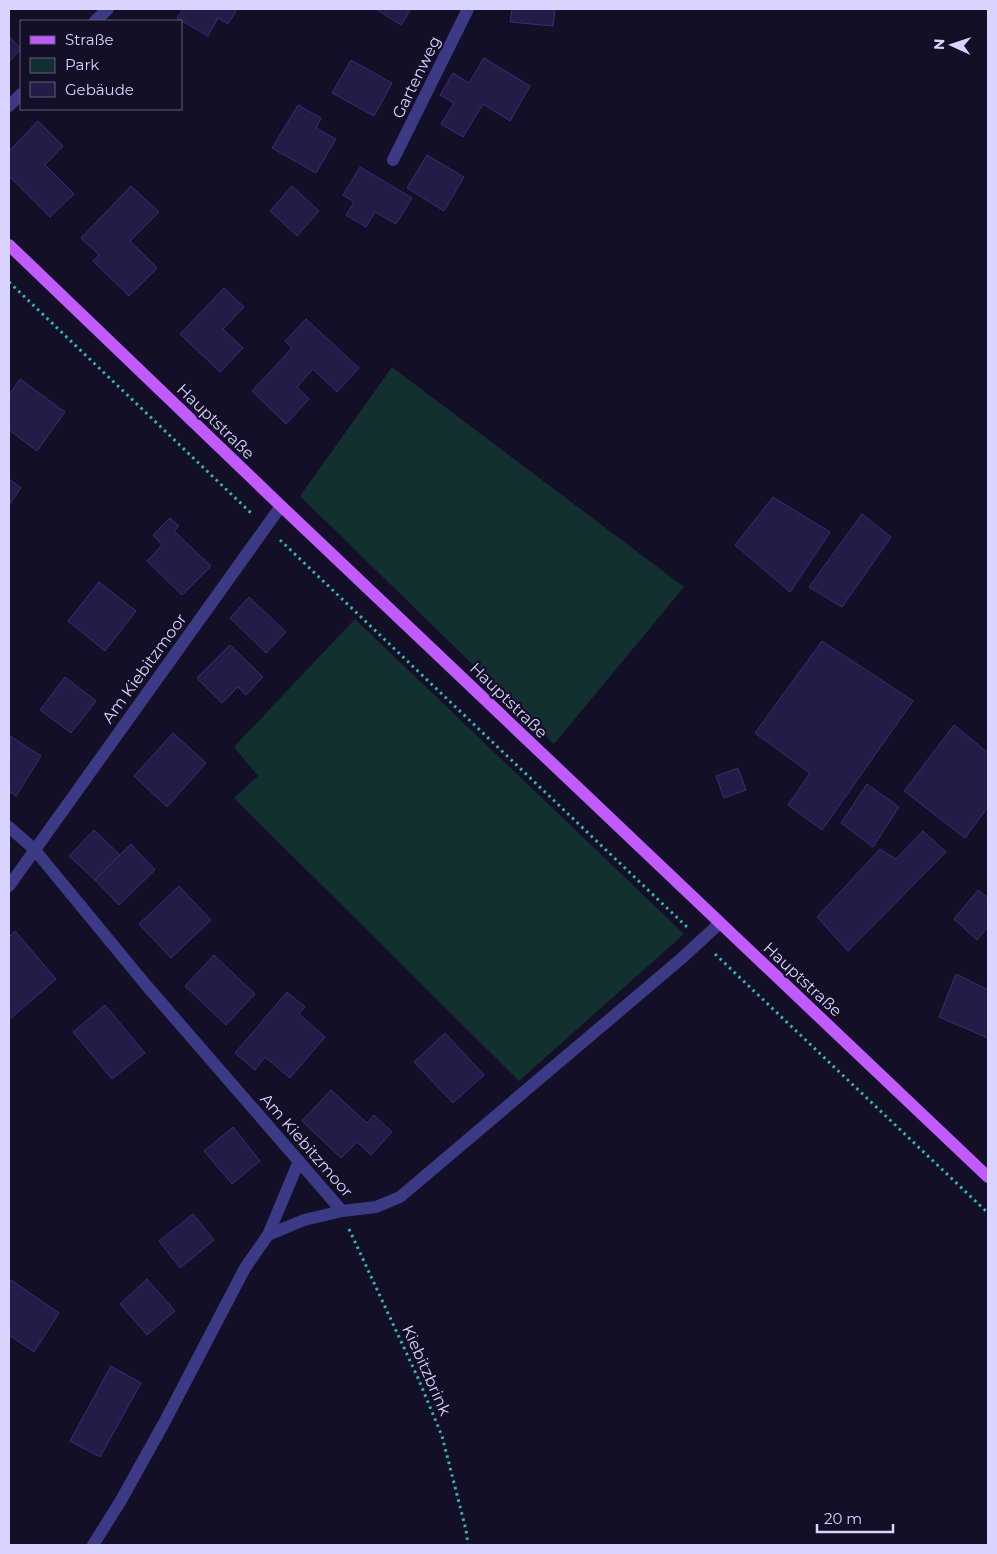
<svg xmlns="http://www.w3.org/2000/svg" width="997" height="1554" font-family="Montserrat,sans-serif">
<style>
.green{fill:#12302f}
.building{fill:#241b47;stroke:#3b2d73}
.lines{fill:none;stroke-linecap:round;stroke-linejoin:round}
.path{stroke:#2fb8b0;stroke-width:3;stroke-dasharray:2.5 4;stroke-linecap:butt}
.minor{stroke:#3d3a85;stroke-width:12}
.major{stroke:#c25bff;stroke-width:12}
.labels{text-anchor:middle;stroke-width:4.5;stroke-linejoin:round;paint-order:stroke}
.street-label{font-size:16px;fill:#d9d4ff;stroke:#130f26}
</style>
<rect width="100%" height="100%" fill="#130f26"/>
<path class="green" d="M392,367L684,587L554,744L300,496Z
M355,619L684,934L519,1081L234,798L258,776L234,747Z"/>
<path class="building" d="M183,9H237L228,24L218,18L208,36L177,18Z
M376,9H411L401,25Z
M512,9H555L553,26L510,22Z
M9,36L21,49L9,62Z
M484,58L530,86L510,121L483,104L463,137L441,124L454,103L440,95L453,73L469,83Z
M351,60L392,83L374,116L332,93Z
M298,105L321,118L316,128L336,139L316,173L272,148Z
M38,121L63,146L45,165L74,194L50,217L9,176V151Z
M427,155L464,177L444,211L407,188Z
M360,167L412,198L396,224L375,212L366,227L346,215L354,202L343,195Z
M131,186L159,212L130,241L157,268L129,296L93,261L99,255L81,238Z
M292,186L319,211L297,236L270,211Z
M224,288L244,307L223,329L243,348L220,372L180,334Z
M306,319L359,368L337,392L313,369L297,387L309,399L286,424L252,391L292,348L285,341Z
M20,379L65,412L37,451L9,430V395Z
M9,479L21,488L9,505Z
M773,497L830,532L790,592L735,545Z
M862,514L891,537L842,607L809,587Z
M170,518L179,526L174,531L211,566L182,595L147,561L162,545L153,535Z
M99,582L136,611L105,651L68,621Z
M249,597L286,632L266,653L230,618Z
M822,641L913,701L822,830L788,805L810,773L755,733Z
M230,645L263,677L246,695L238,687L222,703L197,678Z
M65,677L96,701L71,733L40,710Z
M954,725L988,753V807L965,838L904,791Z
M173,733L206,763L167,807L134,776Z
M10,736L41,756L16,796L9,791Z
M738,768L746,790L724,798L716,776Z
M867,784L899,807L873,847L841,823Z
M94,830L120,855L95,880L69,856Z
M923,831L946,852L848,951L817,917L880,849L896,859Z
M131,844L155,870L119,905L95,880Z
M179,886L211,920L171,958L139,924Z
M978,890L988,898V927L977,940L954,919Z
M15,931L56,979L9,1020V937Z
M214,955L255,994L226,1025L185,986Z
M956,974L988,990V1038L939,1017Z
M287,992L305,1007L299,1014L325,1037L290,1078L265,1057L255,1070L235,1053Z
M105,1005L145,1053L112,1079L73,1032Z
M445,1033L484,1075L453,1103L414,1062Z
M331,1090L367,1123L374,1115L392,1132L371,1155L357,1142L341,1158L302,1121Z
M233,1127L260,1161L232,1184L204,1151Z
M193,1214L214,1240L180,1268L159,1241Z
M147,1279L175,1311L147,1335L120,1304Z
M11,1280L59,1313L34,1352L9,1335V1284Z
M111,1366L141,1383L100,1457L70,1441Z"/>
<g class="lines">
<path class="path" d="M9,282L252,514
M280,540L687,927
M715,954L988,1213
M349,1229L418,1378L442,1436L466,1530L468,1545"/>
<path class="minor" d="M95,21L108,9
M9,106L21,94
M393,160L468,9
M9,827L34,849L146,985L342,1211L376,1207L400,1197L682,958L720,923
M9,886L281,506
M268,1235L299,1161
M93,1545L120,1502L164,1423L245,1268L268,1235L304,1220L342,1211"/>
<path class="major" d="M9,245L281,506L988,1177"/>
</g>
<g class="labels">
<g class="street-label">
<text transform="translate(416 77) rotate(-64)" y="6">Gartenweg</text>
<text transform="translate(216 421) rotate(44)" y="6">Hauptstraße</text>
<text transform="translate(144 668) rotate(-54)" y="6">Am Kiebitzmoor</text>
<text transform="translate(509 700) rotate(44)" y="6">Hauptstraße</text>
<text transform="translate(803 979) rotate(43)" y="6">Hauptstraße</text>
<text transform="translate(307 1145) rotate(49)" y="6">Am Kiebitzmoor</text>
<text transform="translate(427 1370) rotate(66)" y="6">Kiebitzbrink</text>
</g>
</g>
<rect width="997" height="1554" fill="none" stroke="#d9d4ff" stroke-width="20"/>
<rect x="20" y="20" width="162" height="90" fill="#130f26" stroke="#625e7d"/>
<rect x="30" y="36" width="25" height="8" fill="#c25bff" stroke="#625e7d"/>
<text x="65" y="45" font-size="15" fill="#d9d4ff">Straße</text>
<rect x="30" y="58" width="25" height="15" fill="#12302f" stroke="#625e7d"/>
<text x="65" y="70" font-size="15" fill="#d9d4ff">Park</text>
<rect x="30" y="82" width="25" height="15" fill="#241b47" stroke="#625e7d"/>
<text x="65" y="95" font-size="15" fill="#d9d4ff">Gebäude</text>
<g transform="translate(952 45) rotate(273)" stroke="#130f26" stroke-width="4" paint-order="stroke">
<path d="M0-4L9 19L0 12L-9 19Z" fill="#d9d4ff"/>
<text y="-8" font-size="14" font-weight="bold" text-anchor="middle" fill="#d9d4ff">N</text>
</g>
<path d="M817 1524v8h76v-8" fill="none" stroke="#d9d4ff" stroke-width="2.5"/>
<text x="824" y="1524" font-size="15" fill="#d9d4ff" stroke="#130f26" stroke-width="4" paint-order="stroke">20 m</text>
</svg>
